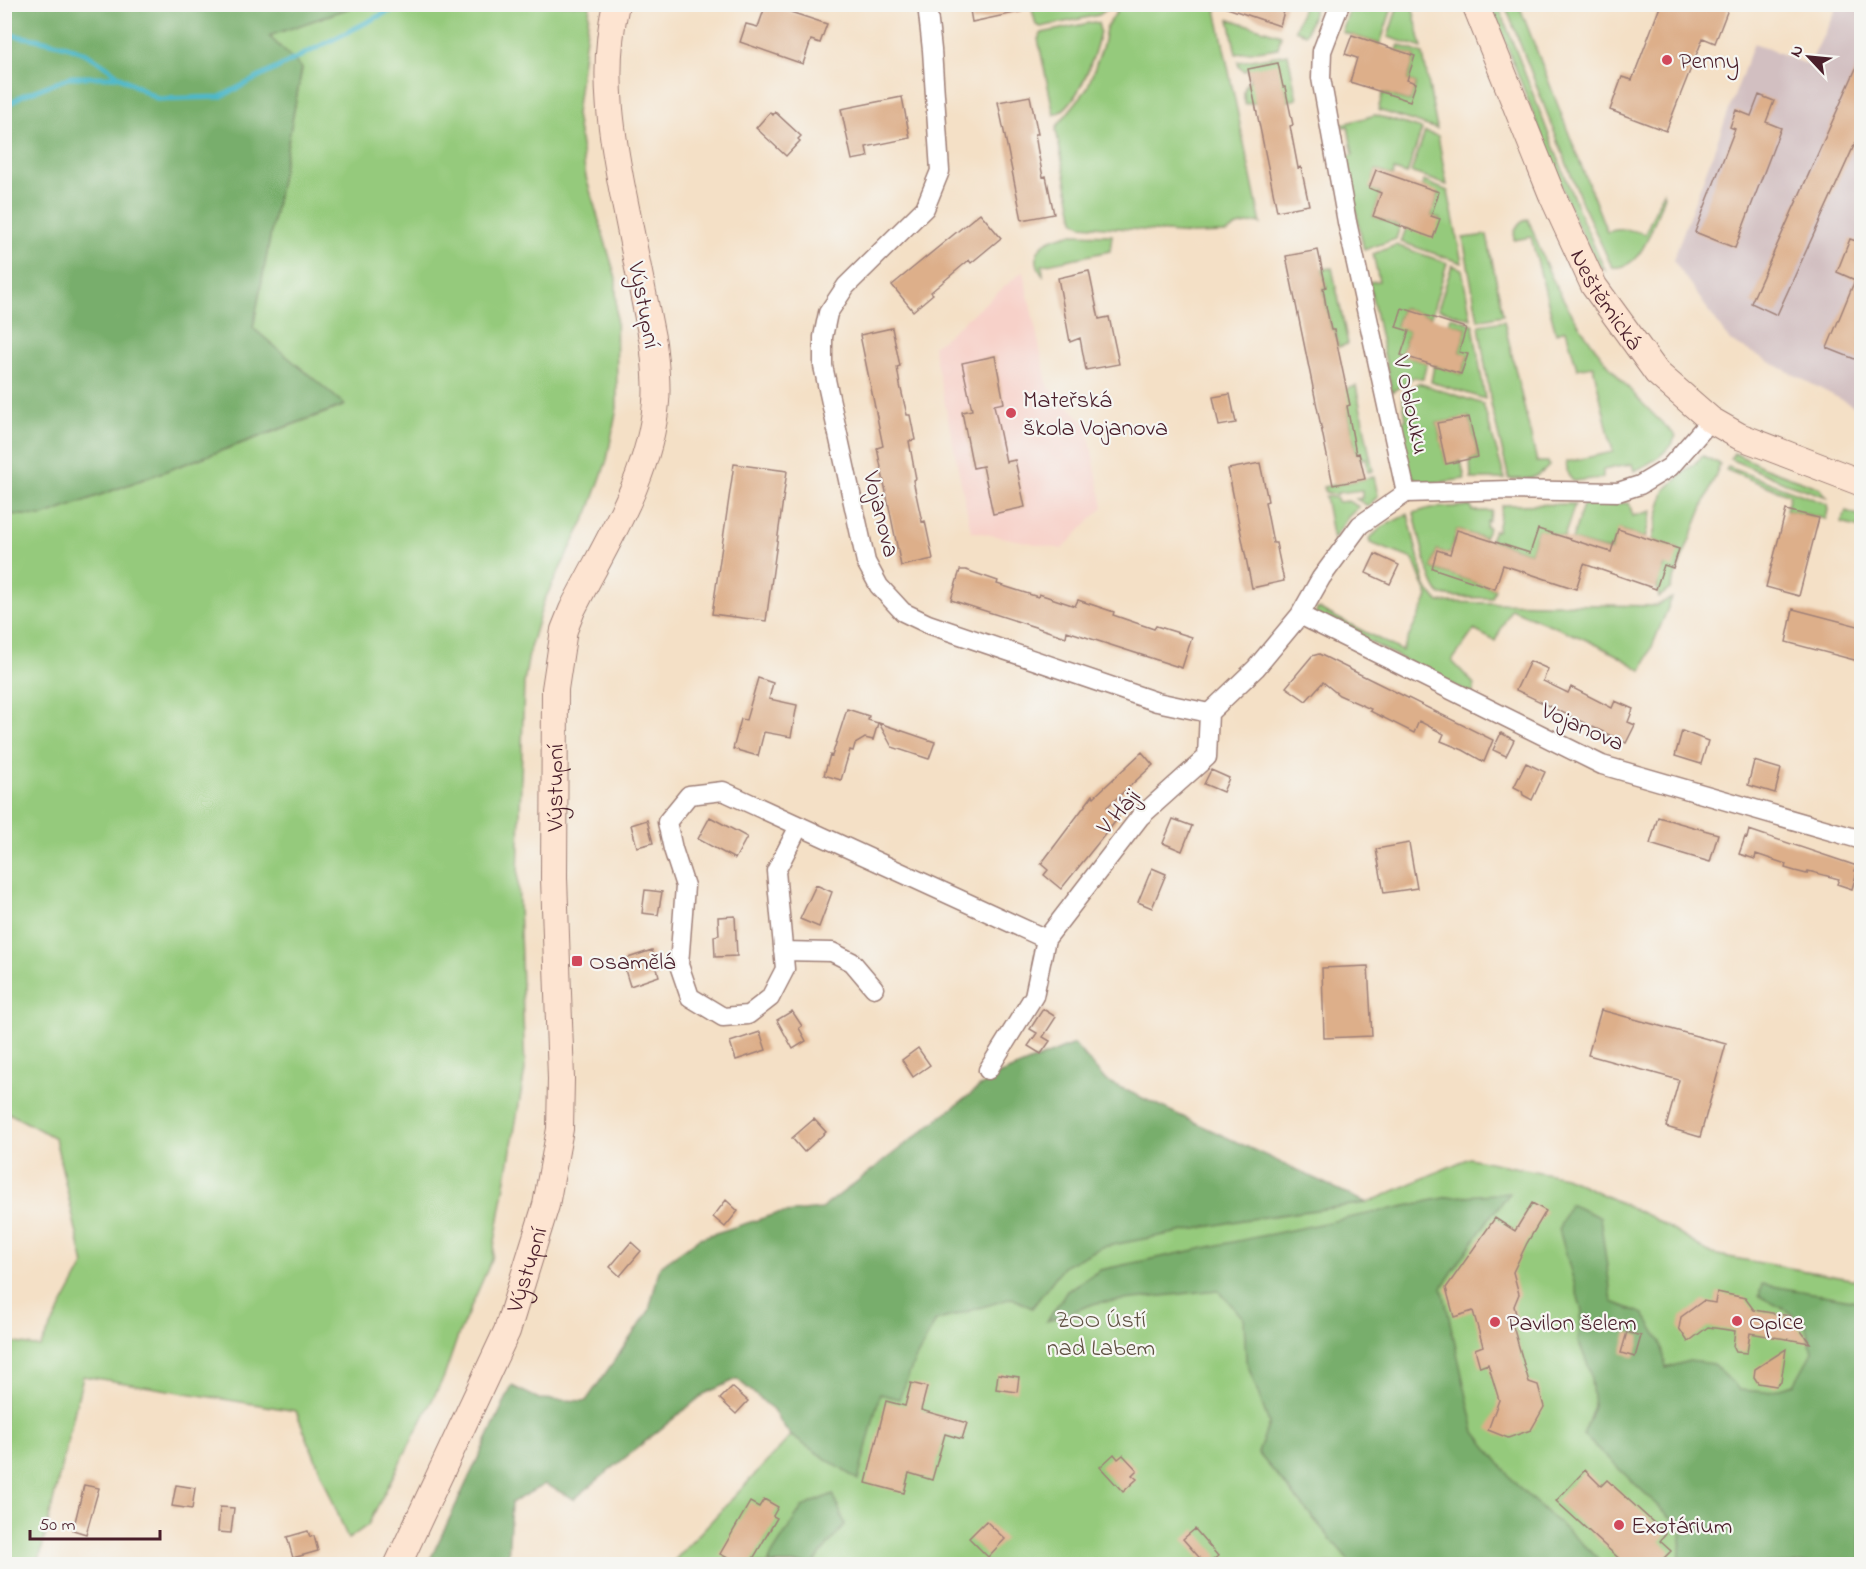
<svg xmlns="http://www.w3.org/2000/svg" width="1866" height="1569" font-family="'Indie Flower',sans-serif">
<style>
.built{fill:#f7d1c9}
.industrial{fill:#d2bfc1}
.green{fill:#95ca7c;stroke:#707454;stroke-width:1.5}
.forest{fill:#78ae6c;stroke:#61664c;stroke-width:1.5}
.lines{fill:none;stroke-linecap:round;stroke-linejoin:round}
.stream{stroke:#4db8ca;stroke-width:5}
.building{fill:#ddaf8a}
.street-casing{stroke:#9f8078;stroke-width:21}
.secondary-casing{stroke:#9f8078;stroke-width:28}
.street{stroke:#fff;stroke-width:18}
.secondary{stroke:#fde4d1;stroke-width:26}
.poi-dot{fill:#d1495b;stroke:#f6f6f2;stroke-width:2}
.labels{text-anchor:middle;stroke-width:4.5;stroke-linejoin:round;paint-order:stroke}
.poi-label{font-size:24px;fill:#4a1f2b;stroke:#f6f6f2;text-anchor:start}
.street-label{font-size:24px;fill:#4a1f2b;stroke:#f6f6f2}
.park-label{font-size:24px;fill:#605243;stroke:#f6f6f2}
</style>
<rect width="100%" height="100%" fill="#f6f6f2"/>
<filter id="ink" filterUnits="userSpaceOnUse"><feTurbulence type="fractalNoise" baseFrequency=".0167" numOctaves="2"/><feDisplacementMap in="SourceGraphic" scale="12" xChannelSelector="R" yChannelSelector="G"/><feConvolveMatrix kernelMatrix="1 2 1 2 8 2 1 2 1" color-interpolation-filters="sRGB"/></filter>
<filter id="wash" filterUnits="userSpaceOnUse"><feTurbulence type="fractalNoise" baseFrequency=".008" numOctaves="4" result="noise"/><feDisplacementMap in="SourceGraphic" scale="24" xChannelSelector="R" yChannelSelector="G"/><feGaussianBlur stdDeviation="1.35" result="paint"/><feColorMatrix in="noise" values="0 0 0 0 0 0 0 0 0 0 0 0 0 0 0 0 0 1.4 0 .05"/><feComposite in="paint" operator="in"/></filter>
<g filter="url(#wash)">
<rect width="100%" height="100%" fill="#f4e0c6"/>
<path class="built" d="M1023,271L1048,386L1087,425L1103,507L1062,549L971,531L933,346L942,340Z"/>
<path class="industrial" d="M1838,5H1861V410L1730,341L1673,260L1754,43L1809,65Z"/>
<path class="green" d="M1304,4L1316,5L1306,34L1295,30Z
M358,5H590L576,114L586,177L616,278L617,408L607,460L589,511L544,601L530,648L524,683L518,877L525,1070L492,1259L458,1336L444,1377L368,1525L348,1539L296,1411L83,1376L39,1561L21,1564H5L4,1341L40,1347L84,1265L55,1138L5,1111V514L43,516L344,406L253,328L302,68L268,36Z
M1031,5V4L1113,5L1099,15L1041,27L1036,25Z
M1121,5H1215L1261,224L1258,222L1237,226L1226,233L1191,234L1081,225L1074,220L1056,130L1058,125L1087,89L1103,45L1106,28Z
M1351,5H1393L1380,44L1342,32Z
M1398,5H1412L1422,48L1388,37Z
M1491,5H1498L1582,219L1605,270L1598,265L1574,218Z
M1505,5H1519L1607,232C1622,228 1630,229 1645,234L1663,192L1664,196C1654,220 1644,271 1612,267L1582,203Z
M1229,19L1281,35L1278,48L1236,54Z
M1094,22L1098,23L1100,31C1095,55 1079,106 1054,115L1038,39L1042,33Z
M1399,45L1423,54L1437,129L1378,110L1383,93L1410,101L1416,83L1407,80L1415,56L1397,50Z
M1288,54L1297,99L1288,101L1285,87L1255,103L1245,104C1243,93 1243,88 1250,79L1248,69L1244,71L1239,67L1238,62Z
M1375,115L1422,129L1407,174L1394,170L1393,176L1376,170L1370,188L1381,193L1373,216L1400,226L1396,239L1364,250L1345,157L1353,155L1348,126L1343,127V124Z
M1425,132L1438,136L1447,185L1411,172Z
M1423,181L1448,191L1462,263L1401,242L1406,228L1440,219L1431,216L1439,193L1422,186Z
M1528,219C1537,241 1544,263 1555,284C1585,342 1628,392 1676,436C1669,452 1650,464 1634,471L1632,464L1603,470V478L1573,481L1568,475L1566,462L1613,452L1593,366L1577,369L1566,330L1556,333L1531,237L1514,240C1513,230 1519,222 1528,219Z
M1070,234L1112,235L1110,251L1042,265L1043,275C1039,271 1038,268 1037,262C1034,242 1055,238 1070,234Z
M1487,235L1503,315L1478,320L1463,238Z
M1396,245L1447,263L1431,317L1402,308L1396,326L1409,331L1401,355L1427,363L1423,379L1414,377L1392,392L1369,282L1379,281L1373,254Z
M1452,265L1462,269L1471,319L1438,309Z
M1332,268L1348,344L1338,347L1335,330H1331L1323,288L1326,287L1322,269Z
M1451,317L1473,324L1485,399L1431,382L1434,365L1461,374L1468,355L1459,352L1466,328L1449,323Z
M1504,321L1537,462H1548L1549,466C1536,480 1527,479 1509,479L1491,404L1479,325Z
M1418,383L1483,404L1505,479H1471L1470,459L1478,457L1469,417L1437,423L1446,463L1461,461L1465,479C1452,480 1430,486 1417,480C1406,474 1401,436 1397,422L1406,420L1402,394Z
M1356,386L1373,471L1368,472L1366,458L1361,459L1360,453L1356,454L1347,406L1346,389Z
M1734,453L1763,467L1820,488L1827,497L1786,483L1730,459Z
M1703,456L1720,464L1670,589L1659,597C1652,578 1667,562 1679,549L1652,540L1663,495L1665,490Z
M1728,467L1827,504L1828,510L1826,519L1786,510L1790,495L1726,470Z
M1374,477L1378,496L1368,506L1356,499L1362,498V490L1337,493V495L1325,492L1323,487Z
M1325,496L1337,498L1338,502L1348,501L1359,507L1348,517L1333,540Z
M1629,503L1633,516L1652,511L1645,538L1619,529L1611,551L1572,540L1583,505Z
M1575,504L1564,537L1538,530L1530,553L1490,540L1494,530L1497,531L1502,505Z
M1471,506L1472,511H1492L1489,521H1487L1486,527L1489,528L1484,538L1457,530L1450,554L1437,550L1432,568L1495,589L1492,598C1480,597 1450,599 1440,594C1430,587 1417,527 1414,513L1430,508Z
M1846,511L1861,516V528L1841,523Z
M1408,514L1425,585L1429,592L1439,602L1655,606L1672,598L1642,671C1603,643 1554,627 1511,609L1495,641L1474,630L1452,661L1475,685L1472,695L1316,614L1317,609H1320L1402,651L1428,597L1413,559L1370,543L1369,539L1382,527Z
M1074,1044L1106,1081L1367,1203L1469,1158L1565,1177L1651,1217L1712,1254L1861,1281V1564H671L791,1436Z"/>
<path class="forest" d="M5,4L358,5L269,36L302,68L253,328L345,405L43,516L5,514Z
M1074,1044L1106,1081L1367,1203L1243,1220L1102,1247L1063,1267L1032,1308L1012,1298L936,1321L914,1362L899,1399L880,1394L858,1480L791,1436L771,1408L737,1379L704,1394L574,1499L545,1484L511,1503L508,1561L506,1564H428L512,1386L539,1399L586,1401L649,1311L660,1266L700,1238L776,1214L821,1209L993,1077Z
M1510,1193L1490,1217L1442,1287L1475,1432L1519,1488L1605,1564H1352L1258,1453L1269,1423L1246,1360L1244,1319L1218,1290L1096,1303L1047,1321L1067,1291L1100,1270L1448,1197Z
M1569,1204L1600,1217L1612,1302L1644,1314L1661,1342L1666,1368L1689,1361L1713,1364L1740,1390L1767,1392L1794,1384L1812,1352L1804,1320L1759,1296L1762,1284L1861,1302V1564H1677L1679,1562L1682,1528L1583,1435L1594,1406L1590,1371L1578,1340L1582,1311L1559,1229Z
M833,1494L845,1524L813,1564H768L772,1554L802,1507Z"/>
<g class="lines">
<path class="stream" d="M4,34C53,42 79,43 119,76
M4,108L21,96L71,77H120L158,99L220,97L387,12L415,4"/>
</g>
<g id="blocks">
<path class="building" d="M766,4L827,24L820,43L811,40L803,64L740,42L746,24L758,27Z
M969,4H1023L1024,11L972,22Z
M1224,4H1286L1280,26L1224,7Z
M1661,4H1730L1715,43L1703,38L1666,131L1610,110L1622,77L1632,80Z
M1352,35L1415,56L1407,80L1416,83L1410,101L1350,82L1357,58L1345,54Z
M1862,55V128L1777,315L1751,303Z
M1278,63L1283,87H1285L1293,125L1290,126L1298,168L1301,167L1309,205L1277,211L1248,69Z
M1759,95L1774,101L1766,122L1781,128L1735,248L1695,232L1735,129L1730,127L1736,110L1751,116Z
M1030,96L1038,134H1035L1038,152L1043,177L1046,176L1054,214L1022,220L998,102Z
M902,97L910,138L866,147L868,157L852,160L841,109Z
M770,112L773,115L775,112L801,136L798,139L800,141L786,156L756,128Z
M1376,170L1439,192L1431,216L1440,219L1433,238L1373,216L1381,193L1369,188Z
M980,213L1001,238L971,263L969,260L931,292L933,294L913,311L892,285Z
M1850,239L1862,243V362L1827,348L1855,280L1837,272Z
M1318,250L1326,287L1323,288L1326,306L1331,330H1334L1350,405L1347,406L1356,454L1359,453L1365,479L1333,485L1286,256Z
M1089,271L1099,319L1109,317L1119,364L1086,370L1080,338L1070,342L1058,278Z
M1402,308L1466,328L1459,352L1468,354L1461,374L1401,355L1409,331L1396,327Z
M892,328L900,366L897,367L900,385L907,415H910L915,440L909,441L916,479L913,480L922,522L925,521L933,559L901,566L877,448L883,446L860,335Z
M995,356L1004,403L994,405L1006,462L1015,460L1025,507L993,514L983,466L973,468L962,412L972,410L962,363Z
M1230,394L1236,423L1219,426L1213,397Z
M1469,417L1478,457L1446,464L1437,423Z
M1260,463L1268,501L1265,502L1273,543H1276L1284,581L1252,588L1228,469Z
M734,464L787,471L766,621L712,614Z
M1786,510L1819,518L1799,596L1766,587Z
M1538,529L1611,552L1618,529L1679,549L1673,568L1664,565L1656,589L1584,564L1576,589L1503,565L1495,589L1432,568L1437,550L1450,554L1457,530L1530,553Z
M1375,554L1399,565L1390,584L1366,573Z
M960,570H966L998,581L997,584L1038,597L1039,594L1075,606L1078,600L1114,612L1113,615L1154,629L1156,626L1192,637L1182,668L1067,631L1066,637L951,600Z
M1793,609L1862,627V662L1786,642Z
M1319,654L1493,740L1484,762L1463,750L1441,741L1444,734L1419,721L1414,733L1370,711L1371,709L1339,695L1323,682L1306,701L1286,687L1312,656Z
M1530,661L1548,669L1543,681L1568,693L1571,687L1612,708L1615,701L1633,709L1628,722L1635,725L1626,743L1516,690Z
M758,678L773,683L769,699L797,705L791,737L764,732L758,756L733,749L741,719L746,720Z
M847,709L869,716L868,720L878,723L873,740L865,738L855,744L853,751L850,750L841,780L824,775L830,755L832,756Z
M879,723L935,742L929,759L892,747Z
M1682,731L1708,741L1701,764L1675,756Z
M1501,733L1514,740L1506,756L1493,750Z
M1142,752L1153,765L1107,807L1119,817L1061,889L1044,875L1048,870L1041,864L1093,795L1094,797Z
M1754,761L1781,769L1775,793L1748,785Z
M1526,763L1545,772L1532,800L1523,795L1522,791L1514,787Z
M1211,770L1229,778L1223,792L1204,784Z
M710,817L747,837L735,859L698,839Z
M1658,817L1718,834L1710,862L1650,844Z
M1173,819L1192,826L1182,851L1163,843Z
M647,820L653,843L637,847L631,825Z
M1749,830L1857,866L1855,871L1857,872L1852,889L1837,884L1839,879L1808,871L1807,874L1795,871L1785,868L1786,864L1756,854L1755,859L1739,854L1745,837L1747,838Z
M1409,843L1417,888L1384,893L1376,849Z
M1152,868L1166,874L1152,908L1138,902Z
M816,885L832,892L819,927L800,919Z
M645,890L662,892L658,915L642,913Z
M735,916L737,956L715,957L714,936L719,935L718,917Z
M652,950L659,976L630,986L622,960Z
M1368,966L1372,1036L1324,1038L1322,968Z
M1043,1009L1056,1017L1043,1037L1050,1041L1041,1054L1028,1046L1037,1033L1030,1029Z
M1601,1010L1726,1044L1700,1137L1666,1127L1679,1080L1588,1055Z
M792,1011L802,1026L799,1028L806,1041L793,1049L777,1020Z
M760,1032L766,1050L736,1060L730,1042Z
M918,1048L930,1065L913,1077L902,1060Z
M814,1119L826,1132L804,1152L792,1138Z
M726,1200L738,1211L725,1227L713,1217Z
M1532,1203L1546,1211L1527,1243L1513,1272L1519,1294L1514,1306L1517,1318L1513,1326L1529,1382L1538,1385L1544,1407L1531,1430L1508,1438L1488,1430L1499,1400L1488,1364L1480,1367L1475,1349L1483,1346L1473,1311L1454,1317L1446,1288L1495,1218L1515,1231Z
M631,1242L641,1251L620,1276L610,1267Z
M1717,1292L1745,1298L1754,1310L1790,1316L1810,1343L1750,1333L1747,1353L1736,1352L1733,1346L1735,1331L1708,1327L1688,1342L1679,1328L1681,1317L1703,1301L1715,1303Z
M1627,1332L1641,1336L1635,1357L1621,1353Z
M1786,1349L1781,1382L1776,1386L1758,1383L1754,1377L1755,1369Z
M998,1374L1019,1377L1017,1392L996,1389Z
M911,1383L927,1387L921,1410L967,1423L962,1439L945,1434L932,1480L909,1473L904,1493L866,1483L886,1401L905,1406Z
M732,1387L748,1401L736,1414L720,1399Z
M1114,1454L1118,1459L1123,1455L1137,1470L1132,1475L1137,1479L1123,1492L1100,1467Z
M1585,1470L1601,1486L1607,1480L1666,1534L1660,1541L1671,1551L1658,1564H1625L1556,1501Z
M84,1485L99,1488L86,1534L73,1530Z
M176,1485L195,1488L192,1509L172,1506Z
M764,1499L778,1507L773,1516L777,1518L750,1564H739L720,1554L750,1502L759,1507Z
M220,1507L234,1508L231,1533L218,1532Z
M986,1521L1005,1539L988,1557L969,1538Z
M1195,1529L1218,1556L1208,1564H1205L1183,1539Z
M308,1531L310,1537L314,1536L318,1551L293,1558L287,1537Z"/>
</g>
</g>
<g filter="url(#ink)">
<use href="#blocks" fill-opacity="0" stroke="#9f8078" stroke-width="1.5"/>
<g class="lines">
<g class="street-casing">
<path id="street" d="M927,4L932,50L940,171L925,208L846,286L828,313L823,337V366L866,562L879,586L903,612L928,624L1157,702L1209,713L1256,668L1300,615L1321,578L1360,525L1406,493
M1340,4L1322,51L1321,78L1347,222L1406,493
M1406,493L1510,490L1618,492L1640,485L1670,467L1711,420
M1300,615L1602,765L1862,840
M799,826L776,871L785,969L770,998L748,1015L723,1017L690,997L679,965L685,886L673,849L667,822L689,795L723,791L1046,939
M783,951L832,952L852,962L874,988
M988,1070L1034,996L1046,939L1140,817L1207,757L1209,713"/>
</g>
<g class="secondary-casing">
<g id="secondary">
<path id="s1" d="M1475,4L1552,195L1594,286L1657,373L1711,420L1739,436L1862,483"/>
<path id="s2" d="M398,1564L507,1331L546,1205L560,1129L561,1079L554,878L555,689L564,630L572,610C605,544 650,478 656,402C658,382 655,362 653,343C644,298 635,253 626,208C612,140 600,73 616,4"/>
</g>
</g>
<use href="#street" class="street"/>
<use href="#secondary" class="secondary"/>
</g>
</g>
<g class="poi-dot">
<circle cx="1667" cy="60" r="6"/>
<circle cx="1011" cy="413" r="6"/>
<rect x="571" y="955" width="12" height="12" rx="3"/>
<circle cx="1737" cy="1321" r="6"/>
<circle cx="1495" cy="1322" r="6"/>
<circle cx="1619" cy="1525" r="6"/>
</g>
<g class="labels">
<g class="poi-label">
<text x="1679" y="68">Penny</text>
<text x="1023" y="407">Mateřská<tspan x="1023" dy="28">škola Vojanova</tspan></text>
<text x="589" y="969">Osamělá</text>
<text x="1749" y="1329">Opice</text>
<text x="1507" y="1330">Pavilon šelem</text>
<text x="1631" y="1533">Exotárium</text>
</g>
<g class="street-label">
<text dy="8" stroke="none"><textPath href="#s1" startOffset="324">Neštěmická</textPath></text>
<text transform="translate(645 305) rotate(79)" y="8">Výstupní</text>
<text transform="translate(1412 405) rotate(78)" y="8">V Oblouku</text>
<text transform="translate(882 514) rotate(76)" y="8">Vojanova</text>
<text transform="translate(1583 726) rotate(24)" y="8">Vojanova</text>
<text dy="8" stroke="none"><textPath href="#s2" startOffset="808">Výstupní</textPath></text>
<text transform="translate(1118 811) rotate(-48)" y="8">V Háji</text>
<text dy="8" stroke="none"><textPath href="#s2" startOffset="322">Výstupní</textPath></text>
</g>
<g class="park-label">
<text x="1101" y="1327">ZOO Ústí<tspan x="1101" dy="28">nad Labem</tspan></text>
</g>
</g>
<rect width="1866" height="1569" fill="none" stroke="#f6f6f2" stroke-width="24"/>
<g transform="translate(1809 57) rotate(296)" stroke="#f6f6f2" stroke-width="4.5" paint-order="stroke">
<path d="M0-4.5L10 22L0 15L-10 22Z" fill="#4a1f2b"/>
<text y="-9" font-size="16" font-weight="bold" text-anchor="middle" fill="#4a1f2b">N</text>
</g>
<path d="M30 1530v9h130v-9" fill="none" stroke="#4a1f2b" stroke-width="3"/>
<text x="39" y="1530" font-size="18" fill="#4a1f2b" stroke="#f6f6f2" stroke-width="4.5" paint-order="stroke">50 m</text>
</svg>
